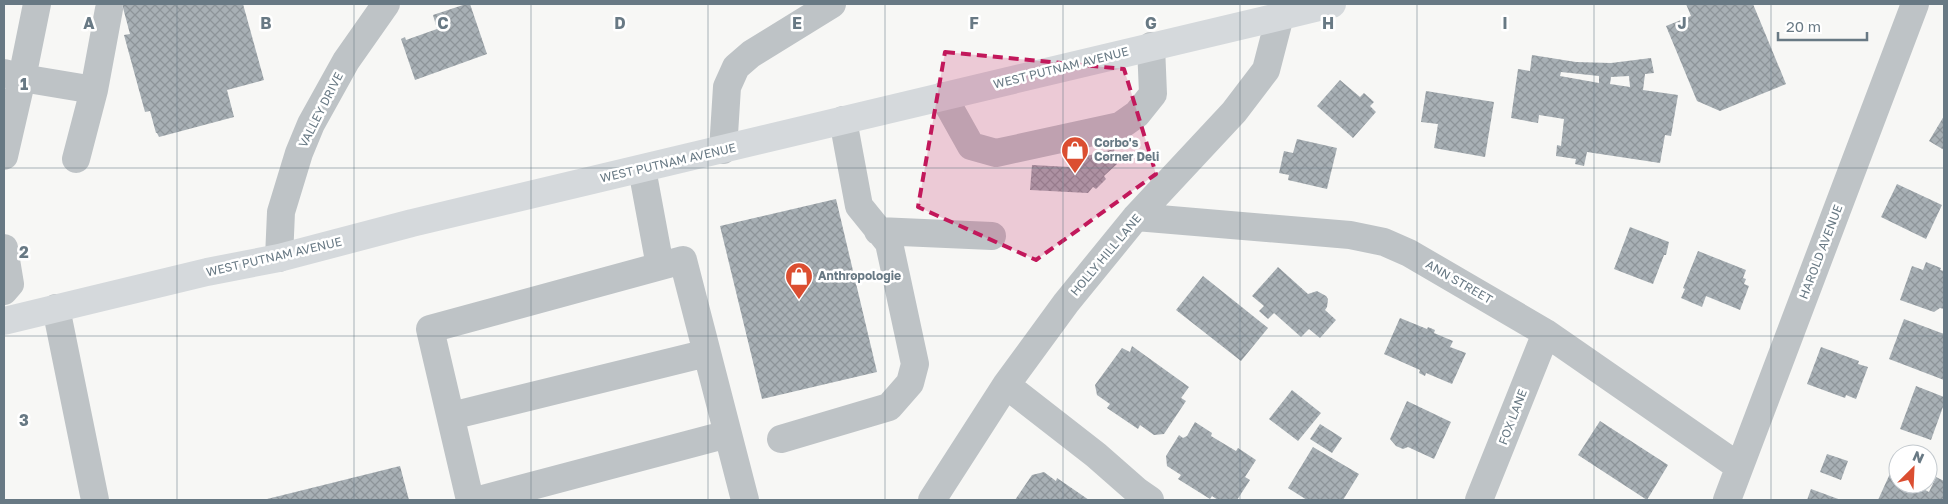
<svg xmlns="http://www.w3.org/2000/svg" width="1948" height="504" font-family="'Golos Text',sans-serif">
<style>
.building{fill:url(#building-cross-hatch);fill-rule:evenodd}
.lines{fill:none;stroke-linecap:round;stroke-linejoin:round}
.minor{stroke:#bec3c6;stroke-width:28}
.major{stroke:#d5d9dc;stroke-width:28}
.marked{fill:#c2185b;fill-opacity:0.2;stroke:#c2185b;stroke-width:4;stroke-dasharray:10 6;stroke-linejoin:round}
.grid{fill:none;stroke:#687984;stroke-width:1;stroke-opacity:0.55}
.labels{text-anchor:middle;stroke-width:5;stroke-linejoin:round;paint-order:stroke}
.street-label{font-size:12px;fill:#687984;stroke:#fff}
.poi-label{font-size:12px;font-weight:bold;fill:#687984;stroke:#fff;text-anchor:start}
.grid-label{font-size:16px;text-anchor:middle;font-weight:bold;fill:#687984;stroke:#fff;stroke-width:5;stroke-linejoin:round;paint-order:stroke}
</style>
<defs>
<pattern id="building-cross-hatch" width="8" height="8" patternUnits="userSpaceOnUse" patternTransform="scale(1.25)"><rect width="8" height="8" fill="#a8b0b5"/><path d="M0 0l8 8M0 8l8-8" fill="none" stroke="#8d9499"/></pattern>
</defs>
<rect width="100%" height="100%" fill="#f7f7f5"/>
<path class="building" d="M122,4H243L264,80L227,90L234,117L159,137L157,133H156L150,111L145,112L124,35L130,34Z
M466,4H470L487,54L415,80L401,39L405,37L406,40L437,29L433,15Z
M1686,4H1753L1786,84L1720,111L1697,101L1666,26L1691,16Z
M1532,55L1576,62L1611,63L1651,58L1654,73L1645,74L1643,90L1678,95L1671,136L1665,135L1660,163L1587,152L1584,166L1575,164L1576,159L1556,156L1557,145L1561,146L1564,119L1539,115L1538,123L1511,118L1518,69L1530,71ZM1561,72L1599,76V83L1560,76ZM1629,76L1630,87L1610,84L1611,77Z
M1340,80L1360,97L1364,93L1374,102L1370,106L1376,112L1353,138L1317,106Z
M1426,91L1494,102L1485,157L1434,148L1438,124L1421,122Z
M1944,116V150L1929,141Z
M1297,139L1337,148L1327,189L1288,180L1289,175L1279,173L1284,151L1293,153Z
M1114,149L1117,164L1104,176L1106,179L1096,189L1093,187L1088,193L1030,190L1032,165L1070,167V160Z
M1897,184L1942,205L1926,239L1881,217Z
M836,199L877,372L762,399L720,226Z
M1630,227L1669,242L1666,255H1664L1653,284L1614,269Z
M1698,251L1746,270L1743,278L1746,279L1744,284L1749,286L1740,310L1706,296L1702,307L1681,298L1685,289L1683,288Z
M1926,262L1941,268L1940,270L1944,271V309L1940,308L1934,312L1900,300L1912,266L1923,270Z
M1278,267L1308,294L1317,291L1326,296L1328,299L1327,307L1325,310L1336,320L1320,338L1309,329L1301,337L1274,313L1268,319L1259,311L1264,306L1252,296Z
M1203,276L1268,328L1241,361L1176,310Z
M1400,318L1427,329L1428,327L1435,330L1434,333L1453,341L1450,347L1466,353L1452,384L1426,373L1425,376L1419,373L1420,370L1384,354Z
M1904,319L1944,334V380L1889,359Z
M1132,346L1189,387L1181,398L1186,401L1164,434L1154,435L1140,425L1138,429L1107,408L1110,404L1097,395L1095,385L1122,348L1130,352Z
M1821,347L1859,361L1858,364L1868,367L1856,399L1846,395L1845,398L1807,384Z
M1916,386L1944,397V404L1931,440L1900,429Z
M1292,390L1321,413L1298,441L1269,419Z
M1407,401L1451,422L1434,459L1408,447L1403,449L1396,446L1390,439Z
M1600,421L1668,465L1647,500L1578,455Z
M1195,422L1212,433L1211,436L1236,451L1238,448L1256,460L1245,477L1250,480L1237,500H1218L1212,496L1210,499L1178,479L1181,475L1167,466L1166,456L1179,435L1183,438L1187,436Z
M1320,424L1342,438L1332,453L1310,439Z
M1313,447L1359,474L1343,500H1307L1288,488Z
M1827,454L1848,461L1841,480L1820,472Z
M1898,456V484H1914L1929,492L1936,477L1944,481V500H1878Z
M400,466L409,500H263Z
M1044,472L1056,481L1057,478L1089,500H1015L1032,475Z
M1811,489L1841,500H1807Z"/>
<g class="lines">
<path class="minor" d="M37,4L22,78L94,90L76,159
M94,90L109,9
M943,96L971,146L996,153L1120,126L1137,114L1153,94L1151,46
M723,150L727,87L736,67L751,54L832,4
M4,156L22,78L4,73
M642,169L660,266
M1136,217L1350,235L1384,242L1409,253L1546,333L1738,466
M878,231L992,236
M4,248L10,284L4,291
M279,258L281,212L299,153L311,124L346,61L386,4
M56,308L95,500
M1006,385L1096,455L1137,491L1150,500
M451,416L707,353
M781,439L889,407L910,383L915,364L889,243L859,206L843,120
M470,500L430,329L683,260L745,500
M479,500L728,434
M932,500L1006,385L1066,303L1136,217L1234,112L1266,70L1280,16
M1479,500L1546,333
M1727,500L1915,4"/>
<path class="major" d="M4,321L207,272L279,258L412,223L1332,4"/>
</g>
<path class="marked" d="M945,52L1124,69L1156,174L1036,260L918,207Z"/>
<path class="grid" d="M177,4V500M354,4V500M531,4V500M708,4V500M885,4V500M1063,4V500M1240,4V500M1417,4V500M1594,4V500M1771,4V500M4,168H1944M4,336H1944"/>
<defs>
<g id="shop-pin" transform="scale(1.4375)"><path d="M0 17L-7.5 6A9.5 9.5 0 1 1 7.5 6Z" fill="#db4e31" stroke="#fff"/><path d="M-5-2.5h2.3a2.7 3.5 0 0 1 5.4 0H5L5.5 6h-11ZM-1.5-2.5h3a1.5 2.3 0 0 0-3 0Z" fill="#fff"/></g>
</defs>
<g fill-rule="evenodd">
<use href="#shop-pin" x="1075" y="150"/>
<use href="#shop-pin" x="799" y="276"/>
</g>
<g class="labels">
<g class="street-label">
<text transform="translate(1061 68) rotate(-14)" y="4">WEST PUTNAM AVENUE</text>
<text transform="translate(321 110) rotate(-63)" y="4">VALLEY DRIVE</text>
<text transform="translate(668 163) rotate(-13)" y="4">WEST PUTNAM AVENUE</text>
<text transform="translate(1821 252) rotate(-69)" y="4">HAROLD AVENUE</text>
<text transform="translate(1106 255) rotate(-50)" y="4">HOLLY HILL LANE</text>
<text transform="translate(274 257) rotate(-13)" y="4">WEST PUTNAM AVENUE</text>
<text transform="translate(1459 282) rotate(30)" y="4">ANN STREET</text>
<text transform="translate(1513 417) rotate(-69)" y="4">FOX LANE</text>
</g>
<g class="poi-label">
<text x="1094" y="147">Corbo's<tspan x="1094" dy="14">Corner Deli</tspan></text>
<text x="818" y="280">Anthropologie</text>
</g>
</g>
<g class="grid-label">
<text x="89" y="29">A</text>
<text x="266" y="29">B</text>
<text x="443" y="29">C</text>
<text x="620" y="29">D</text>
<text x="797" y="29">E</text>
<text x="974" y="29">F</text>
<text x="1151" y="29">G</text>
<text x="1328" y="29">H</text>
<text x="1505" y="29">I</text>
<text x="1682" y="29">J</text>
<text x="24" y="90">1</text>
<text x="24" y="258">2</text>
<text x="24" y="426">3</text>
</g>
<rect width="1948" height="504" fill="none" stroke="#687984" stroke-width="10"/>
<g transform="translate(1913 469) rotate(24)"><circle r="24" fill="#ffffff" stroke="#c3c9ce"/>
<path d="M0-4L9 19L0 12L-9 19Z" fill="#db4e31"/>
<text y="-8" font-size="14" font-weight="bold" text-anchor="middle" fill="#687984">N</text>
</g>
<path d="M1778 32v8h89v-8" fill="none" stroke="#687984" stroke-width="2.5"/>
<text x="1786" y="32" font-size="15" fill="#687984" stroke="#ffffff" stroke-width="4" paint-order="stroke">20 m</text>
</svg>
